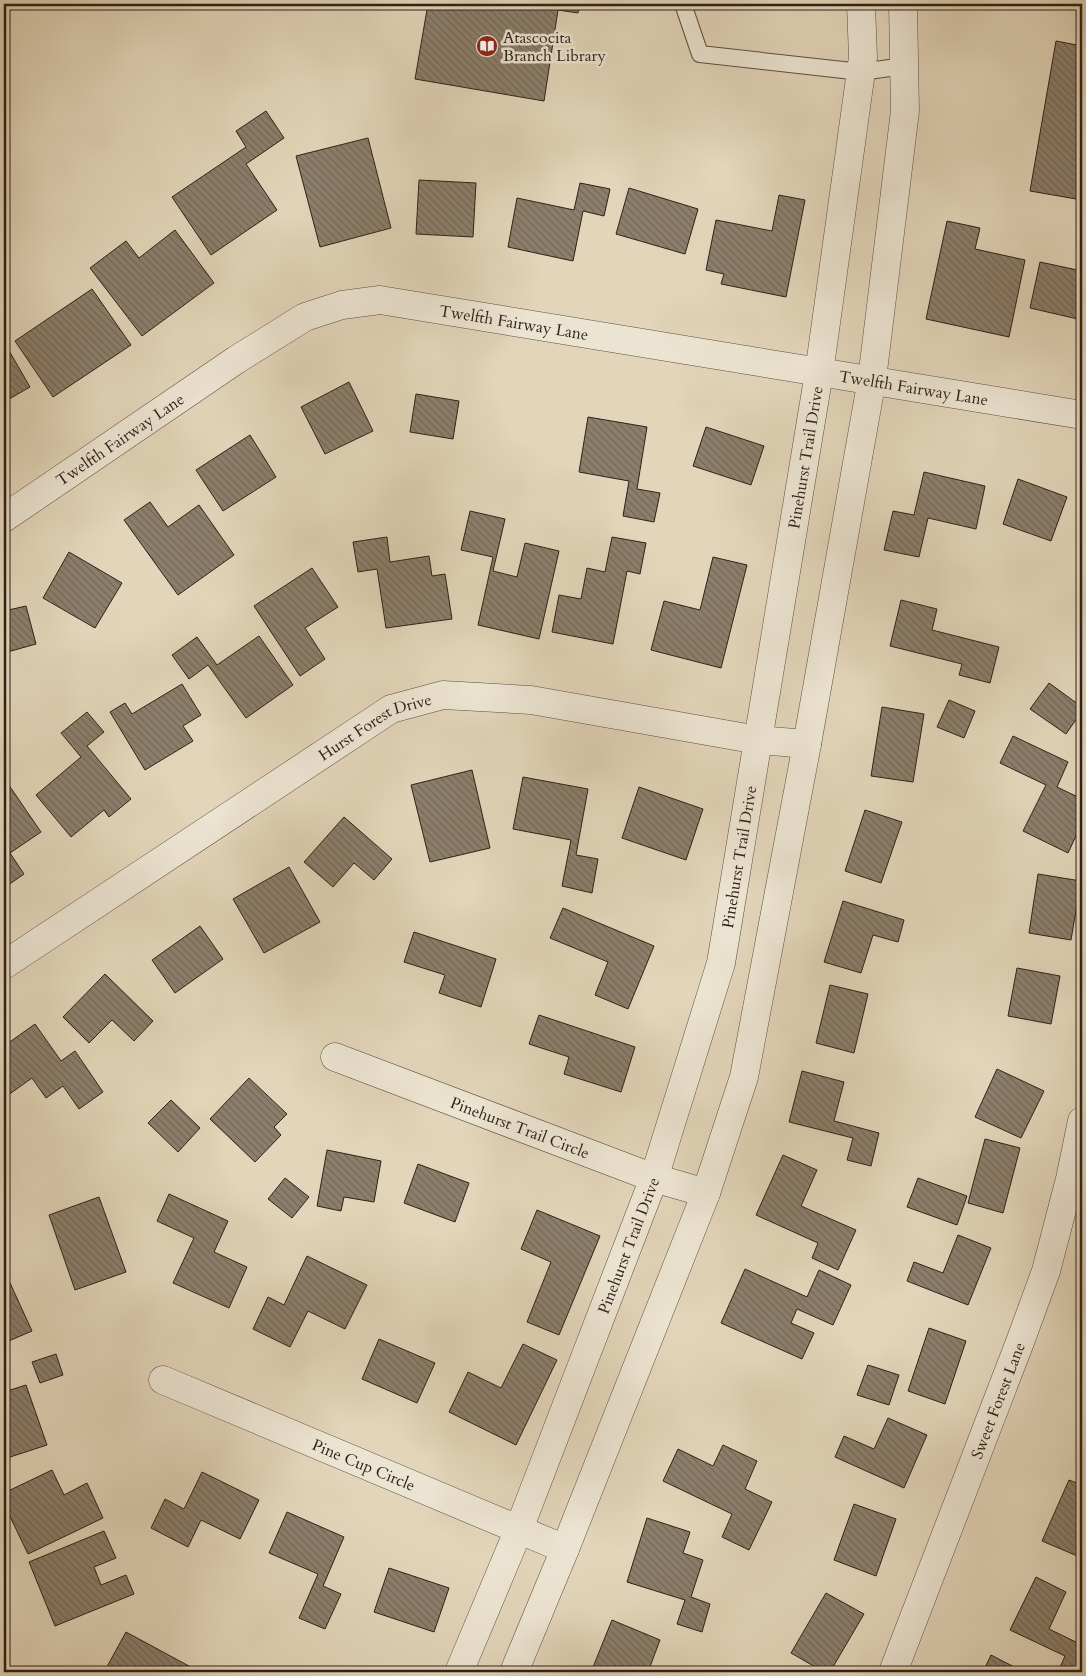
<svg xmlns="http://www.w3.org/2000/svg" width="1086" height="1676" font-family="Cardo,serif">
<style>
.building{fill:url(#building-back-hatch);stroke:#2f2118}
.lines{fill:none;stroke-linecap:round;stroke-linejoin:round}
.service-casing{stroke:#5c4e40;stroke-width:18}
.minor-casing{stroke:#5c4e40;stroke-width:29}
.tertiary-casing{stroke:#5c4e40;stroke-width:29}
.service{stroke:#ece4d2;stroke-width:16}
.minor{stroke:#ece4d2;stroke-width:28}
.tertiary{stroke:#ece4d2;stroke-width:28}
.labels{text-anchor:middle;stroke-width:5;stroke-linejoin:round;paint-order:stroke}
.poi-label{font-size:16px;fill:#2f2118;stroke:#ece4d2;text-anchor:start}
.street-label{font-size:16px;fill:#2f2118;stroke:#ece4d2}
</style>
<defs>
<pattern id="building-back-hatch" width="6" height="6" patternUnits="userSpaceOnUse" patternTransform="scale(1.25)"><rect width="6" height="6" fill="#8c7f6c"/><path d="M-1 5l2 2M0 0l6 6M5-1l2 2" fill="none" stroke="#736858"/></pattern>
</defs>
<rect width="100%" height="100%" fill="#e2d5b9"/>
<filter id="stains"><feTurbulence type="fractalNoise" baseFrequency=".004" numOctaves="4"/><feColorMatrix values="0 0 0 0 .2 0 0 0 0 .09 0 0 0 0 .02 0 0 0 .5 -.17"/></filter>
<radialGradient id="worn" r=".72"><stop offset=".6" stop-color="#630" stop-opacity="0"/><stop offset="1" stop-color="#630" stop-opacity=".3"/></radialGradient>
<path class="building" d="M428,4H580L578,13L558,10L544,101L415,79Z
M1056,41L1082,46V200L1030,191Z
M266,111L284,138L246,164L277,210L211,255L172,197L246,147L236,131Z
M368,138L391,228L320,247L296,156Z
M419,180L476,183L473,237L416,234Z
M580,183L610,189L604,216L583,211L573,261L508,247L517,198L574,210Z
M629,188L698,209L685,254L616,234Z
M779,195L805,200L786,297L721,284L724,274L706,270L716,220L772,231Z
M947,221L980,228L975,249L1025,260L1009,337L926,319Z
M175,230L214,283L142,336L90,268L126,241L139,258Z
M1040,262L1082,271V320L1030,308Z
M92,289L131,345L53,397L15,341Z
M4,342L30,387L4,402Z
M349,382L373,431L325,454L301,407Z
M416,394L459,401L453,439L410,432Z
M588,417L647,427L637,489L660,493L654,522L623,516L629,481L579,472Z
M706,427L764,446L751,485L693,466Z
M250,435L276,477L223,511L196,470Z
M924,472L985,486L976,529L928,518L919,557L884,550L893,511L914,515Z
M1018,479L1067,497L1051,541L1003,524Z
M150,502L168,527L199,505L234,555L178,595L124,520Z
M470,511L505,519L493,571L517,577L525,543L559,551L539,639L478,625L493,557L461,550Z
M387,537L390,562L429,556L432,576L445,574L452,619L386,628L377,569L358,572L353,542Z
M612,537L646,543L640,574L627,571L613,644L552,632L559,595L581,599L587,568L605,572Z
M69,552L122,583L95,628L43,598Z
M713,557L747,565L721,668L651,650L664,601L700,610Z
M312,568L338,607L305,628L325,659L300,676L254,606Z
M901,600L937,609L932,630L999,647L990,683L959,675L962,664L890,646Z
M26,606L36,644L4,653V611Z
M259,636L293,685L246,718L208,665L189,679L172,655L197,637L217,665Z
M1049,683L1082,707V711L1066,734L1030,709Z
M182,684L201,715L183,726L193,741L145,770L110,712L125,703L132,714Z
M949,700L975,711L964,738L937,727Z
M882,707L924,714L913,782L871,776Z
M87,712L104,732L87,746L131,799L109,817L104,810L71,837L36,795L81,757L61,733Z
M1013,736L1068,762L1057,787L1082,799V823L1068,853L1023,831L1046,785L1000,763Z
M472,770L490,848L430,862L411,785Z
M523,777L588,789L576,855L598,859L592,893L562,886L571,840L513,829Z
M4,778L41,832L10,853L24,874L4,888Z
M639,787L703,809L686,860L622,838Z
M865,810L902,822L881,883L845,871Z
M344,817L392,859L374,880L354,863L333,887L304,862Z
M289,867L320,922L264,953L233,899Z
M1038,874L1081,881L1071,940L1029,933Z
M843,901L904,920L898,942L873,935L861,973L824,962Z
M563,908L654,946L628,1009L595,995L608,962L550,938Z
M200,926L223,959L175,993L152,960Z
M414,932L496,959L481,1007L439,993L445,975L404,962Z
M1017,968L1060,976L1051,1024L1008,1016Z
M105,974L153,1021L134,1041L112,1020L89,1043L63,1017Z
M830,985L868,994L854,1053L816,1043Z
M539,1015L635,1047L621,1092L564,1074L569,1057L529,1044Z
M35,1024L61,1061L75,1051L103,1092L79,1109L63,1086L46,1098L32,1078L4,1098V1046Z
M997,1069L1044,1091L1021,1138L975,1117Z
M802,1071L844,1082L834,1121L879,1133L871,1166L847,1160L853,1138L789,1122Z
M249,1078L287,1114L274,1127L281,1135L255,1162L210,1119Z
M171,1100L200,1128L178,1152L148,1123Z
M985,1139L1020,1148L1003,1213L968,1203Z
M327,1150L381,1161L374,1202L344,1197L341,1211L317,1206Z
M783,1155L817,1170L801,1206L856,1230L838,1270L812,1258L818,1243L756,1215Z
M418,1164L469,1183L455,1222L404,1203Z
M285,1178L309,1197L292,1218L268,1199Z
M918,1178L967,1196L957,1225L907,1207Z
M169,1194L228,1221L214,1252L247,1267L229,1308L173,1283L194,1238L157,1221Z
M99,1197L126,1272L75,1290L49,1215Z
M537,1210L600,1236L559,1335L527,1322L551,1262L521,1249Z
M958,1235L991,1248L968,1305L907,1281L914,1262L943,1273Z
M307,1256L367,1285L345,1329L308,1311L290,1347L253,1329L268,1297L284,1305Z
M745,1269L807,1297L819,1270L851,1285L833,1325L797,1309L791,1323L814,1333L802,1359L721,1323Z
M4,1272H5L32,1331L4,1343Z
M929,1328L966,1341L945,1404L908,1391Z
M379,1339L435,1363L417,1403L362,1379Z
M523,1344L557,1360L516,1445L449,1412L468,1372L501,1388Z
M56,1354L63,1375L40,1383L32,1362Z
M868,1365L899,1375L889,1405L857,1395Z
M26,1385L47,1445L4,1459V1392Z
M888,1418L927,1435L904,1488L835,1457L844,1436L874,1449Z
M723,1445L757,1461L745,1489L772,1502L749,1550L722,1537L732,1514L663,1481L678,1449L713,1466Z
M52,1470L64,1495L87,1483L103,1518L28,1554L4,1504V1493Z
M202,1472L259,1500L240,1539L201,1520L188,1547L151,1528L165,1499L184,1509Z
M1069,1480L1082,1485V1558L1042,1541Z
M854,1504L896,1519L876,1576L834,1560Z
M287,1512L344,1537L323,1586L341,1594L325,1629L299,1618L318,1574L269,1553Z
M647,1518L690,1532L683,1553L703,1560L691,1597L710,1604L702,1632L677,1624L685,1600L627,1582Z
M104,1531L116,1558L94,1567L101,1585L126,1575L134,1594L55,1626L29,1562Z
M389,1568L449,1588L434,1632L374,1612Z
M1036,1577L1066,1592L1049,1629L1082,1645V1672H1058L1065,1656L1010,1630Z
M826,1593L864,1614L830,1672H824L791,1653Z
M612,1620L660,1640L648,1672H591Z
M126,1632L200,1672H104Z
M991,1655L1024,1672H983Z"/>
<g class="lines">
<g class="service-casing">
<path id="service" d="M683,4L700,54L861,72L904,66"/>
</g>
<g class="minor-casing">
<g id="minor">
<path id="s1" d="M4,518L236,360L305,317L342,305L380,300L1082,415"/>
<path id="s2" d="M4,965L391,709L443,695L531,700L758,740L807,744"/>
<path id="s3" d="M335,1057L654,1178L706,1193"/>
<path id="s4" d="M163,1380L565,1549"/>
<path id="s5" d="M893,1672L1020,1342L1046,1271L1070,1179L1082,1121"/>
</g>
</g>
<g class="tertiary-casing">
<g id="tertiary">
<path id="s6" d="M459,1672L519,1529L654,1178L721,963L819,373L863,57L861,4"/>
<path d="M514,1672L565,1549L706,1193L744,1077L807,744L872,379L905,111L903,4"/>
</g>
</g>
<use href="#service" class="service"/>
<use href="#minor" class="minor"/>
<use href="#tertiary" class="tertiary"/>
</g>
<defs>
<g id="library-disc" transform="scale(1.125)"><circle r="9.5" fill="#8f2418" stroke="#ece4d2"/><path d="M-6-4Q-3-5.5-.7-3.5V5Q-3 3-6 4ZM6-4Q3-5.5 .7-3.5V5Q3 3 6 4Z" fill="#fff"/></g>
</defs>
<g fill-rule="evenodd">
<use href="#library-disc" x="487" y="46"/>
</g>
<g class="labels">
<g class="poi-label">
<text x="503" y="43">Atascocita<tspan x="503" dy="18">Branch Library</tspan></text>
</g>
<g class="street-label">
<text dy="6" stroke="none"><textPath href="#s1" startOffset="575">Twelfth Fairway Lane</textPath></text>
<text dy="6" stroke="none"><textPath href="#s1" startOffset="980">Twelfth Fairway Lane</textPath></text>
<text dy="6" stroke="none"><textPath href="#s1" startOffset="140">Twelfth Fairway Lane</textPath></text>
<text dy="6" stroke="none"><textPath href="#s6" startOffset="1269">Pinehurst Trail Drive</textPath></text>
<text dy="6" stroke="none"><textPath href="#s2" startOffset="442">Hurst Forest Drive</textPath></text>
<text dy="6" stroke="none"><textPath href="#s6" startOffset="864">Pinehurst Trail Drive</textPath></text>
<text dy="6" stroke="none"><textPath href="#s3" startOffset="198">Pinehurst Trail Circle</textPath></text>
<text dy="6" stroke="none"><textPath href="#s6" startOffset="459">Pinehurst Trail Drive</textPath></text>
<text dy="6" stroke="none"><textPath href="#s5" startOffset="291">Sweet Forest Lane</textPath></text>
<text dy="6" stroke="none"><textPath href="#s4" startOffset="218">Pine Cup Circle</textPath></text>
</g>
</g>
<rect width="1086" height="1676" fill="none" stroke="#e2d5b9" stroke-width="20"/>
<rect x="5" y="5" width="1076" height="1666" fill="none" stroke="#2f2118" stroke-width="2.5"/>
<rect x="10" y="10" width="1066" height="1656" fill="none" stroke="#2f2118"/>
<rect width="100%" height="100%" filter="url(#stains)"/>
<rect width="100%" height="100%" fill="url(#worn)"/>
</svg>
